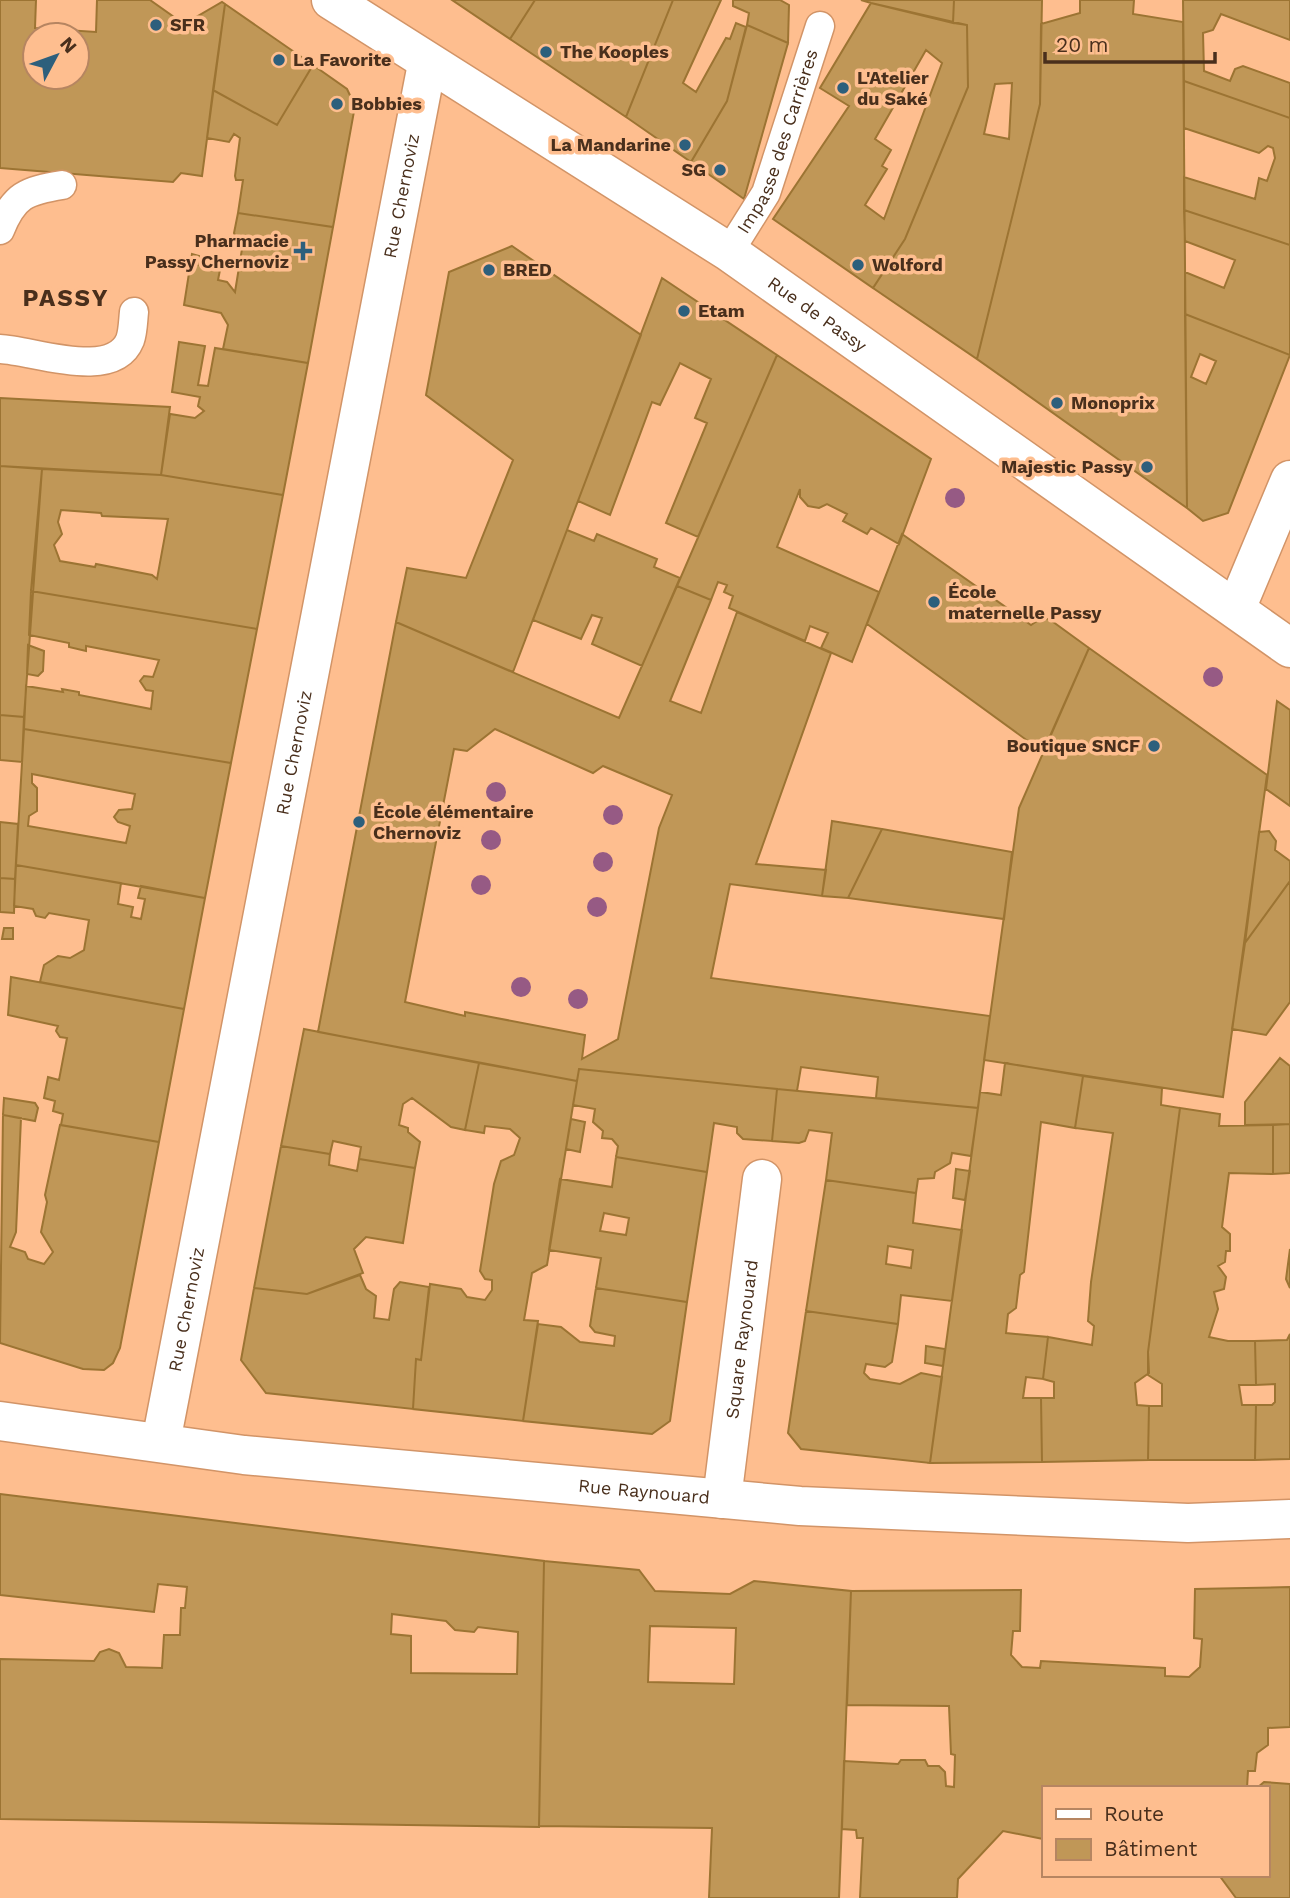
<svg xmlns="http://www.w3.org/2000/svg" width="1290" height="1898" font-family="'Work Sans',sans-serif">
<style>
.building{fill:#c09757;stroke:#9c7433;stroke-width:2;fill-rule:evenodd}
.lines{fill:none;stroke-linecap:round;stroke-linejoin:round}
.lane-casing{stroke:#d29467;stroke-width:31}
.street-casing{stroke:#d29467;stroke-width:41}
.secondary-casing{stroke:#d29467;stroke-width:41}
.lane{stroke:#fff;stroke-width:28}
.street{stroke:#fff;stroke-width:38}
.secondary{stroke:#fff;stroke-width:38}
.tree{fill:#965a84}
.poi-dot{fill:#2d5f7c;stroke:#febe8f;stroke-width:2.5}
.labels{text-anchor:middle;stroke-width:7;stroke-linejoin:round;paint-order:stroke}
.poi-label{font-size:18px;font-weight:bold;fill:#492f1c;stroke:#febe8f;text-anchor:start}
.street-label{font-size:18px;fill:#492f1c;stroke:#febe8f}
.district-label{font-size:24px;font-weight:bold;letter-spacing:2px;fill:#492f1c;stroke:#febe8f}
</style>
<rect width="100%" height="100%" fill="#febe8f"/>
<path class="building" d="M0,0H36L35,28L96,32L97,0H150L184,24L222,2L225,4L202,176L181,173L173,182L0,168ZM35,35H77V77H35Z
M452,0H535L510,39Z
M535,0H673L626,117L510,39Z
M673,0H721L683,83L696,92L726,38L730,39L736,23L746,27L727,101L691,162L626,117Z
M733,0H780L789,5L788,43L747,25L749,13L733,6Z
M861,0H954L953,23L871,3Z
M954,0H1042L1040,104L977,359L873,288L905,239L968,87L967,25L953,23ZM1012,83L1009,139L984,134L995,84Z
M1080,0H1134L1133,14L1183,22L1187,508L977,359L1040,104L1041,24L1080,13Z
M1183,0H1290V40L1221,14L1213,30L1203,33L1204,71L1230,81L1235,69L1243,66L1290,83V118L1184,81Z
M871,3L967,25L968,87L905,239L873,288L773,219L849,106L820,88ZM926,50L942,63L884,219L865,205L887,169L882,166L891,150L875,139Z
M225,4L313,65L277,125L213,90Z
M747,25L788,43L744,199L691,162L727,101Z
M313,65L347,89L355,106L333,227L238,213L243,180H236L235,176L240,138L234,134L229,142L207,138L213,90L277,125Z
M1184,81L1290,118V245L1184,210V177L1255,199L1259,178L1267,181L1275,158L1273,148L1268,146L1259,153L1184,128Z
M1184,210L1290,245V355L1185,314V272L1224,288L1235,260L1185,241Z
M238,213L333,227L308,363L223,349L228,325L221,313L184,305L192,254L199,256L198,265L220,270L218,280L227,282L235,292L242,249L234,233Z
M512,246L641,335L513,672L396,622L407,568L466,578L513,460L426,395L449,272Z
M662,278L777,355L698,537L666,523L707,423L695,418L711,379L680,363L660,405L652,402L610,515L578,501Z
M1185,314L1290,355L1228,513L1203,521L1187,508ZM1200,354L1216,361L1206,384L1191,377Z
M179,342L205,346L198,385L208,386L215,348L308,363L283,495L161,475L170,414L195,418L204,411L198,406L200,397L172,392Z
M777,355L931,459L899,544L871,528L867,534L843,521L847,514L827,504L819,508L808,506L800,497V489L777,547L879,592L852,662L821,648L828,633L810,626L805,641L729,608L733,596L724,592L727,585L718,582L711,600L677,586Z
M0,398L170,407L161,475L0,466Z
M0,466L42,469L24,717L0,715Z
M42,469L161,475L283,495L257,629L31,591ZM61,510L101,513L102,516L168,519L157,579L152,575L96,564L95,567L60,561L54,545L62,534L58,522Z
M567,530L594,541L597,534L657,559L654,567L680,578L642,666L592,644L602,618L592,615L581,639L533,620Z
M902,534L1031,625L1040,619H1049L1089,648L1043,752L867,624Z
M677,586L711,600L670,701L701,713L737,612L831,653L756,864L826,870L822,896L730,884L711,978L990,1016L978,1108L876,1098L878,1077L801,1067L797,1091L579,1069L577,1081L318,1032L396,622L619,718ZM495,729L593,773L603,766L672,795L659,828L618,1039L582,1059L585,1035L465,1012V1016L405,1002L454,749L467,751Z
M31,591L257,629L231,763L24,729L26,686L63,692L62,689L79,692V695L151,709L153,691L146,690L140,681L144,676L153,677L159,660L86,646V651L69,647V643L29,635Z
M28,645L44,651L43,671L38,676L27,674Z
M1089,648L1267,775L1223,1097L984,1060L1019,808Z
M1277,701L1290,710V806L1266,789Z
M0,715L24,717L22,762L0,760Z
M24,729L231,763L205,898L16,865ZM32,774L135,794L132,809L119,810L114,817L118,822L130,826L126,843L28,826L29,816L37,811V788L32,783Z
M832,821L882,829L848,898L822,896Z
M0,822L18,824L15,879L0,878Z
M882,829L1012,852L1004,919L848,898Z
M1269,831L1276,841L1275,850L1290,861V881L1245,943L1259,832Z
M16,865L121,883L118,904L133,907L131,917L141,919L145,899L138,898L141,886L205,898L184,1009L40,982L44,965L58,956L70,958L84,950L89,920L49,913L45,918L36,916L33,909L14,906Z
M0,878L15,879L14,913L0,912Z
M1290,881V1002L1266,1035L1232,1029L1245,943Z
M4,928H13V939H2Z
M11,977L184,1009L159,1142L61,1125L63,1114L53,1111L55,1101L44,1098L48,1077L59,1080L67,1038L60,1037L56,1031L58,1026L8,1015Z
M304,1029L479,1063L465,1130L451,1127L412,1098L403,1104L399,1125L408,1128V1132L420,1142L415,1168L359,1159L361,1147L333,1141L330,1154L281,1146Z
M1280,1058L1290,1066V1124L1245,1125V1102Z
M479,1063L577,1081L547,1265L532,1273L524,1320L538,1321L523,1421L413,1409L416,1359L421,1360L430,1284L461,1289L467,1297L485,1300L492,1290V1280L485,1279L480,1271L494,1184L501,1161L514,1155L520,1138L510,1129L485,1126L484,1133L465,1130Z
M1005,1063L1083,1076L1075,1128L1041,1122L1024,1272L1020,1275L1016,1308L1008,1314L1006,1333L1048,1337L1043,1379L1026,1377L1023,1398H1041L1042,1462L930,1463L980,1092L1001,1095Z
M579,1069L777,1089L772,1141L743,1139L737,1133V1127L714,1123L707,1172L616,1157L618,1146L612,1139L602,1138L603,1131L593,1122L595,1109L573,1105Z
M1083,1076L1162,1088L1161,1105L1180,1108L1148,1352L1149,1373L1135,1383L1137,1405L1149,1406L1148,1460L1042,1462L1041,1398H1054V1382L1043,1379L1048,1337L1092,1345L1094,1326L1088,1321L1091,1282L1113,1133L1075,1128Z
M777,1089L978,1108L971,1156L952,1153L950,1163L935,1172L934,1178L918,1179L916,1193L826,1180L832,1133L809,1130L805,1141L799,1143L772,1141Z
M4,1098L35,1103L38,1108L35,1121L3,1115Z
M1180,1108L1220,1114L1219,1126L1273,1125V1174L1229,1173L1222,1227L1230,1234V1251H1226L1225,1262L1218,1266L1226,1277L1224,1289L1214,1292L1218,1309L1209,1337L1228,1341H1255L1256,1385H1239L1242,1405H1256L1255,1460H1148L1149,1406H1162V1384L1148,1375V1352Z
M3,1115L21,1118L16,1232L10,1247L25,1252L28,1259L44,1264L53,1252L41,1232L47,1202L45,1195L60,1125L159,1142L120,1348L113,1363L104,1370L83,1369L0,1343Z
M571,1119L585,1122L580,1152L566,1149Z
M1290,1124V1173L1273,1174V1125Z
M281,1146L330,1154L329,1165L357,1171L359,1159L415,1168L403,1243L366,1237L354,1249L363,1273L307,1294L254,1288Z
M616,1157L707,1172L687,1302L596,1288L601,1258L549,1250L560,1179L612,1187ZM604,1213L629,1218L626,1235L600,1231Z
M956,1169L970,1171L965,1200L953,1198Z
M826,1180L916,1193L913,1223L962,1230L952,1301L901,1295L898,1324L806,1311ZM888,1246L913,1250L911,1268L886,1264Z
M1290,1249V1288L1286,1279Z
M360,1275L366,1289L376,1296L374,1318L389,1320L394,1289L400,1282L429,1287L421,1360L416,1359L413,1409L266,1393L241,1360L254,1288L307,1294Z
M596,1288L687,1302L670,1421L652,1434L523,1421L538,1324L561,1327L580,1342L614,1346L615,1336L595,1332L590,1326Z
M806,1311L898,1324L892,1362L885,1367L866,1364L864,1373L870,1379L900,1384L921,1373L942,1377L930,1463L801,1449L788,1433Z
M1290,1334V1459L1255,1460L1256,1405H1272L1275,1402V1384L1256,1385L1255,1341L1287,1340Z
M926,1346L945,1349L943,1366L925,1363Z
M0,1494L544,1561L539,1827L0,1819V1659L94,1661L100,1652L109,1649L119,1653L126,1667L162,1668L164,1635H180L181,1608H185L187,1587L158,1584L154,1612L0,1595ZM392,1614L446,1621L455,1630L474,1632L478,1627L518,1632L517,1674L411,1673V1636L391,1634Z
M544,1561L639,1570L655,1591L730,1594L754,1581L851,1591L839,1898H709L712,1828L539,1826ZM650,1626L736,1628L734,1684L648,1682Z
M1290,1587V1727L1268,1728V1745L1257,1753L1255,1771H1248L1247,1788H1043V1839L1003,1831L958,1879L957,1898H860L863,1838H857L856,1830L842,1829L844,1761L898,1764L901,1760H925L928,1766H939L945,1772L946,1786L954,1787L955,1755L951,1754L949,1706L847,1705L851,1591L1021,1590L1020,1631H1013L1011,1655L1022,1667L1040,1668L1041,1661L1165,1668V1676L1189,1677L1200,1667L1202,1639L1194,1638L1195,1589Z
M1264,1782L1290,1784V1898H1236L1219,1875H1267V1788H1257Z"/>
<g class="lines">
<g class="lane-casing">
<g id="lane">
<path d="M0,230C14,195 26,191 62,185"/>
<path id="s1" d="M729,252L766,193L820,26"/>
<path d="M0,349C32,350 113,382 130,340C133,332 133,321 134,312"/>
</g>
</g>
<g class="street-casing">
<g id="street">
<path d="M1236,609L1290,480"/>
<path id="s2" d="M161,1442L427,64"/>
<path id="s3" d="M722,1499L762,1179"/>
</g>
</g>
<g class="secondary-casing">
<g id="secondary">
<path id="s4" d="M331,0L729,252L1290,648"/>
<path id="s5" d="M0,1421L244,1455L800,1506L1188,1523L1290,1519"/>
</g>
</g>
<use href="#lane" class="lane"/>
<use href="#street" class="street"/>
<use href="#secondary" class="secondary"/>
</g>
<g class="tree">
<circle cx="955" cy="498" r="10"/>
<circle cx="1213" cy="677" r="10"/>
<circle cx="496" cy="792" r="10"/>
<circle cx="613" cy="815" r="10"/>
<circle cx="491" cy="840" r="10"/>
<circle cx="603" cy="862" r="10"/>
<circle cx="481" cy="885" r="10"/>
<circle cx="597" cy="907" r="10"/>
<circle cx="521" cy="987" r="10"/>
<circle cx="578" cy="999" r="10"/>
</g>
<g class="poi-dot">
<circle cx="156" cy="25" r="7"/>
<circle cx="546" cy="52" r="7"/>
<circle cx="279" cy="60" r="7"/>
<circle cx="843" cy="88" r="7"/>
<circle cx="337" cy="104" r="7"/>
<circle cx="685" cy="145" r="7"/>
<circle cx="720" cy="170" r="7"/>
<path d="M299.5 240.5h7v7h7v7h-7v7h-7v-7h-7v-7h7z"/>
<circle cx="858" cy="265" r="7"/>
<circle cx="489" cy="270" r="7"/>
<circle cx="684" cy="311" r="7"/>
<circle cx="1057" cy="403" r="7"/>
<circle cx="1147" cy="467" r="7"/>
<circle cx="934" cy="602" r="7"/>
<circle cx="1154" cy="746" r="7"/>
<circle cx="359" cy="822" r="7"/>
</g>
<g class="labels">
<g class="poi-label">
<text x="170" y="31">SFR</text>
<text x="560" y="58">The Kooples</text>
<text x="293" y="66">La Favorite</text>
<text x="857" y="84">L'Atelier<tspan x="857" dy="21">du Saké</tspan></text>
<text x="351" y="110">Bobbies</text>
<text x="671" y="151" text-anchor="end">La Mandarine</text>
<text x="706" y="176" text-anchor="end">SG</text>
<text x="289" y="247" text-anchor="end">Pharmacie<tspan x="289" dy="21">Passy Chernoviz</tspan></text>
<text x="872" y="271">Wolford</text>
<text x="503" y="276">BRED</text>
<text x="698" y="317">Etam</text>
<text x="1071" y="409">Monoprix</text>
<text x="1133" y="473" text-anchor="end">Majestic Passy</text>
<text x="948" y="598">École<tspan x="948" dy="21">maternelle Passy</tspan></text>
<text x="1140" y="752" text-anchor="end">Boutique SNCF</text>
<text x="373" y="818">École élémentaire<tspan x="373" dy="21">Chernoviz</tspan></text>
</g>
<g class="street-label">
<text dy="6" stroke="none"><textPath href="#s1" startOffset="122">Impasse des Carrières</textPath></text>
<text dy="6" stroke="none"><textPath href="#s2" startOffset="1269">Rue Chernoviz</textPath></text>
<text dy="6" stroke="none"><textPath href="#s4" startOffset="579">Rue de Passy</textPath></text>
<text dy="6" stroke="none"><textPath href="#s2" startOffset="702">Rue Chernoviz</textPath></text>
<text dy="6" stroke="none"><textPath href="#s2" startOffset="135">Rue Chernoviz</textPath></text>
<text dy="6" stroke="none"><textPath href="#s3" startOffset="161">Square Raynouard</textPath></text>
<text dy="6" stroke="none"><textPath href="#s5" startOffset="648">Rue Raynouard</textPath></text>
</g>
<g class="district-label">
<text x="66" y="306">PASSY</text>
</g>
</g>
<rect x="1042" y="1786" width="228" height="91" fill="#febe8f" stroke="#b68561" stroke-width="2"/>
<rect x="1056" y="1809" width="35" height="10" fill="#ffffff" stroke="#b68561" stroke-width="2"/>
<text x="1104" y="1821" font-size="21" fill="#492f1c">Route</text>
<rect x="1056" y="1839" width="35" height="21" fill="#c09757" stroke="#b68561" stroke-width="2"/>
<text x="1104" y="1856" font-size="21" fill="#492f1c">Bâtiment</text>
<g transform="translate(56 56) rotate(49)"><circle r="33" fill="#febe8f" stroke="#b68561" stroke-width="2"/>
<path d="M0-5L12 26L0 18L-12 26Z" fill="#2d5f7c"/>
<text y="-10" font-size="19" font-weight="bold" text-anchor="middle" fill="#492f1c">N</text>
</g>
<path d="M1045 52v10h170v-10" fill="none" stroke="#492f1c" stroke-width="3.5"/>
<text x="1056" y="52" font-size="21" fill="#492f1c" stroke="#febe8f" stroke-width="5" paint-order="stroke">20 m</text>
</svg>
